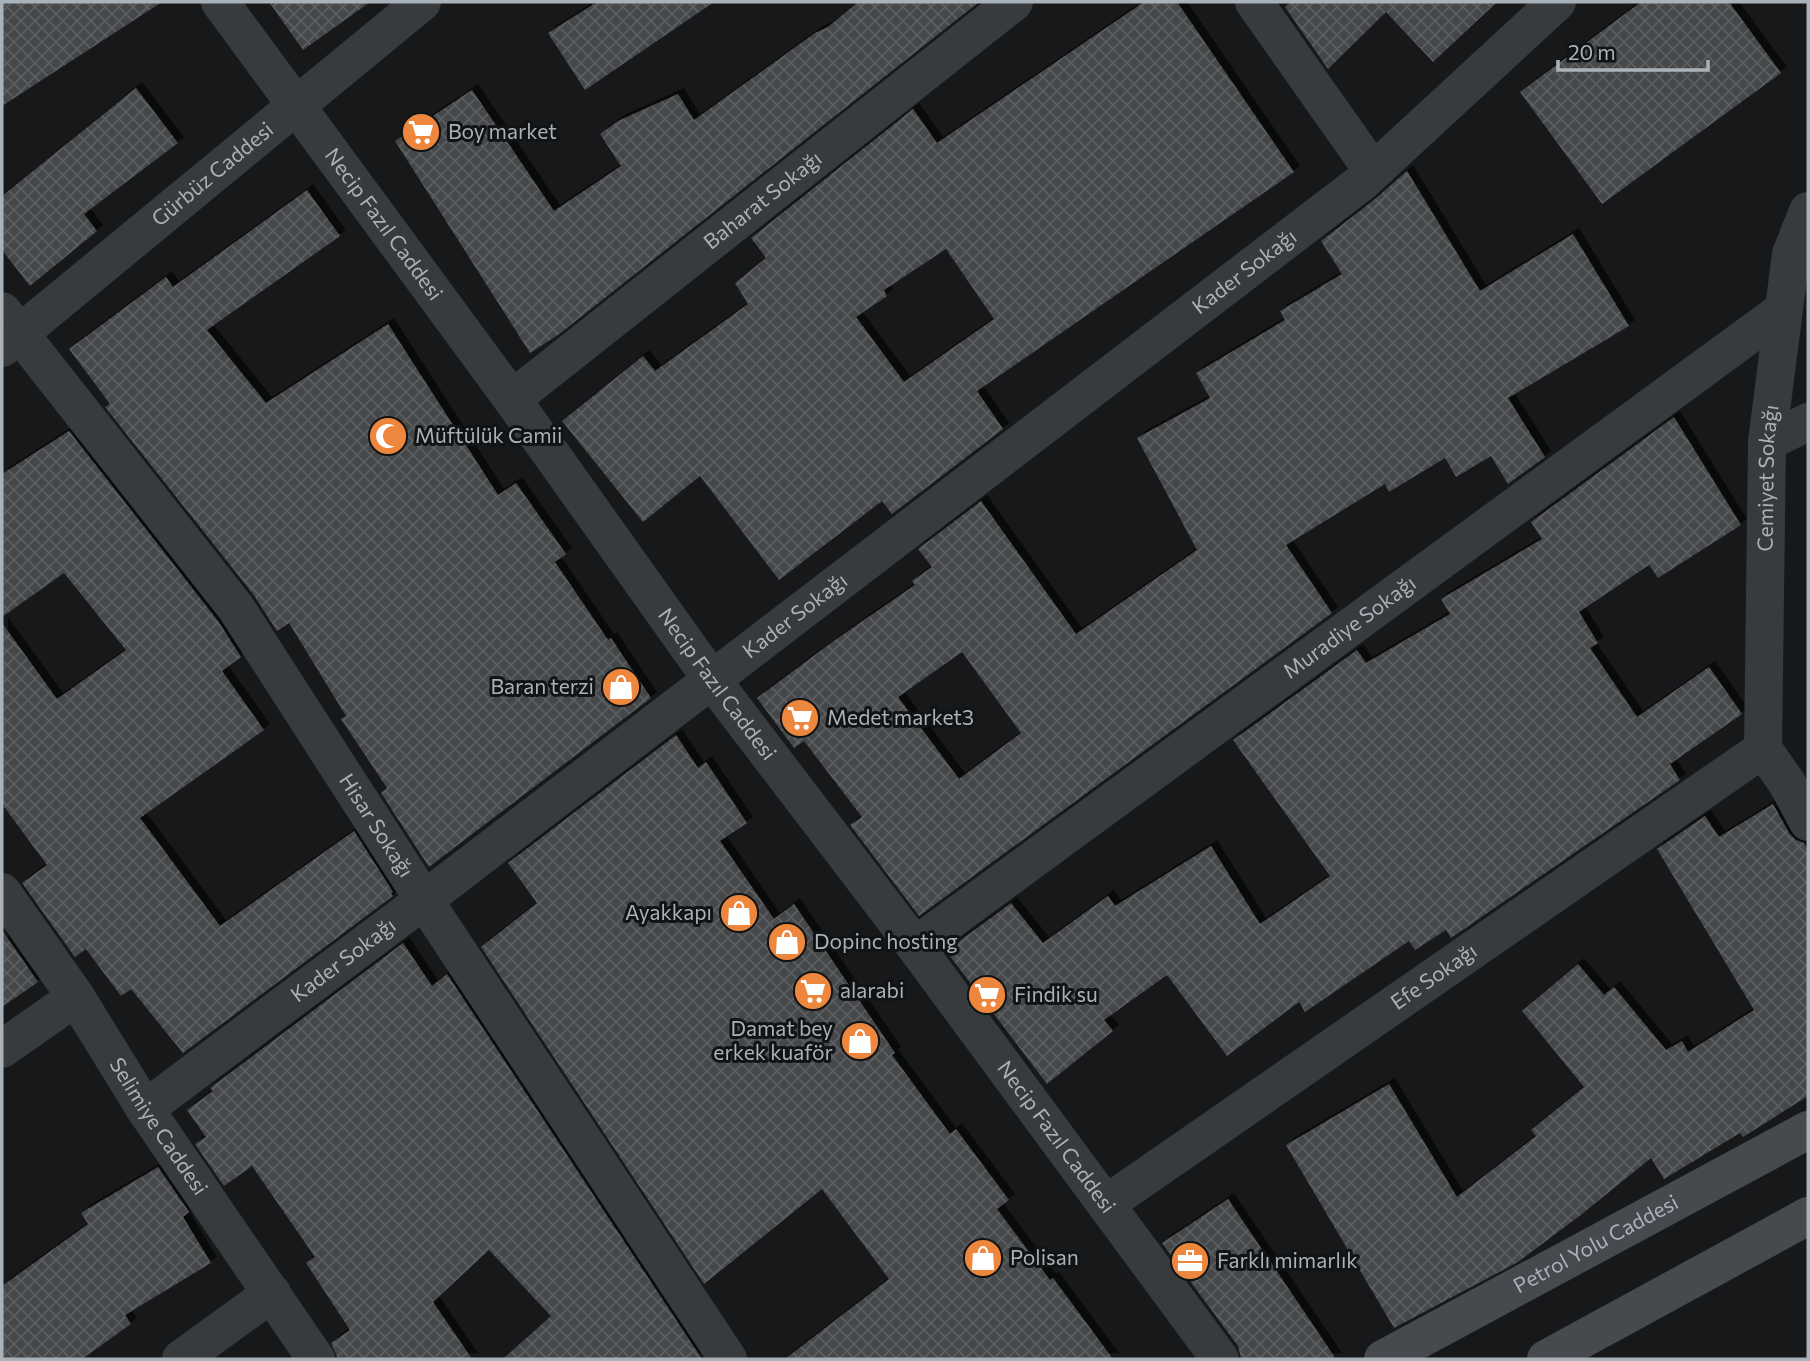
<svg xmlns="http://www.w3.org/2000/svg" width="1810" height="1361" font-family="Commissioner,sans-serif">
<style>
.building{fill:url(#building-cross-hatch);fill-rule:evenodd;filter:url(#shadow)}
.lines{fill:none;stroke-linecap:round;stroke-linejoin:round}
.minor{stroke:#383b3e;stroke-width:38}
.tertiary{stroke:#383b3e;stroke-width:38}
.secondary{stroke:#464a4e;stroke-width:38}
.labels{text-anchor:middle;stroke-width:6;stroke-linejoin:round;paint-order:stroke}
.poi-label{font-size:21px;fill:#aab2b9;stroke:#121314;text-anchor:start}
.street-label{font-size:21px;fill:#aab2b9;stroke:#121314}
</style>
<defs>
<pattern id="building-cross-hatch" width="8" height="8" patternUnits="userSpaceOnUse" patternTransform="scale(1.75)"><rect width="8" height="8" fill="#444649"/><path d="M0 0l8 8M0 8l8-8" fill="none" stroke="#5c5e61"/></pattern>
<filter id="shadow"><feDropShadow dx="6" dy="-6" stdDeviation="0" flood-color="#0009"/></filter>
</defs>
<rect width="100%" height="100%" fill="#171819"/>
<path class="building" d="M2,2H162L2,106Z
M269,2H370L303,50Z
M597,2H714L585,90L548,33Z
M858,2H979L558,335L530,353L395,141L472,90L554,211L621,166L600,134L618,121L678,94L694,120L815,33L828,27Z
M1144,2H1177L1294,172L977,391L1003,429L892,514L882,501L779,580L700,476L643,522L562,421L643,356L655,371L748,304L735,283L766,258L751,238L913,109L937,143ZM946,249L994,319L904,382L856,317L887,296L884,290Z
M1290,2H1497L1433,62L1386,12L1328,69L1285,7Z
M1641,2H1729L1781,73L1602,204L1520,92Z
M136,88L178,143L84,214L97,231L30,286L2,250V196Z
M1407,171L1480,291L1573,234L1629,326L1508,398L1545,457L1508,484L1491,456L1456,477L1445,458L1389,492L1385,484L1286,545L1332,613L919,916L850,825L862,817L804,741L794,748L757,698L835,640L915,585L912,581L932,567L918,549L981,501L1076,634L1197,550L1137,438L1210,398L1196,373L1285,320L1280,311L1342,274L1321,241L1375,199ZM962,652L1021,733L959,779L898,697Z
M307,190L340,236L207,330L266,403L388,324L498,495L516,483L566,554L555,562L608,640L611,638L651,698L429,867L381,793L387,788L341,719L346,716L289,623L277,631L253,594L105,407L110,404L69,349L166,277L173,287Z
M1674,417L1741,525L1658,578L1649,565L1579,612L1598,643L1590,648L1637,717L1709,667L1742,714L1670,764L1680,780L1451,938L1446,930L1415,950L1409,941L1305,1012L1299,1002L1227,1056L1167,975L1104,1020L1113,1031L1047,1084L946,951L1011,903L1043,943L1108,896L1115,906L1211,846L1260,924L1330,876L1233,740L1357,650L1366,663L1450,614L1441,599L1542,539L1531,522Z
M69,431L218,621L241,657L222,671L264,730L140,818L220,926L354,831L393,892L391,894L393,896L183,1053L131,989L121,996L86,949L75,957L22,883L47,865L2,804V623L57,699L126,650L64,573L2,617V474Z
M676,735L698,768L706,762L747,823L720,841L774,919L794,904L895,1053L892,1055L950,1134L956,1129L1009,1200L997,1209L1050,1280L1053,1278L1113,1359H785L889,1279L822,1189L704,1284L481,947L537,903L508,863Z
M1773,804L1789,833L1796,840L1804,843L1808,850V1096L1743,1137L1740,1133L1664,1179L1651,1158L1582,1214L1518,1262L1394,1328L1286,1145L1389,1084L1457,1197L1536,1136L1531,1130L1584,1087L1522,1011L1578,964L1604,995L1614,987L1666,1050L1682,1041L1688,1052L1754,1010L1657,849L1705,816L1719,837Z
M2,930L38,982L2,1007Z
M403,943L432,986L447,974L702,1359H503L551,1316L489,1250L433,1302L472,1359H338L331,1343L350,1330L306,1263L315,1257L252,1166L224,1186L195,1144L206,1137L187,1110L213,1091L210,1088Z
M158,1167L189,1212L183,1217L211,1263L125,1315L131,1324L82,1359H2V1286L88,1224L81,1213Z
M1228,1199L1336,1359H1241L1238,1346L1162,1243Z"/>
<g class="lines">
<g class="minor">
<path id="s1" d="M220,2L512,399L712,680L915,946L1220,1359"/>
<path d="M1254,2L1373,171"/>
<path id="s2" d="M2,311L236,608L424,900L728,1359"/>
<path id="s3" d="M2,348L422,2"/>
<path id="s4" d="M512,399L1014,2"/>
<path d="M1767,442L1808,422"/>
<path id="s5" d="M1763,749L1767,442L1791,254L1808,211"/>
<path d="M1763,749L1787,783L1808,822"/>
<path id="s6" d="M915,946L1783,310"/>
<path d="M2,1049L76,997"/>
<path id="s7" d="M145,1109L424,900L1362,182L1557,2"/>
<path id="s8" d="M1106,1204L1763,749"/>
<path d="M181,1359L272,1293"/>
</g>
<path class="tertiary" id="s9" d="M2,892L76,997L145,1109L316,1359"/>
<g class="secondary">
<path id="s10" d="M1383,1359L1808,1130"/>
<path d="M1546,1359L1808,1216"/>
</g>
</g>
<defs>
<g id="supermarket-disc" transform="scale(2.0125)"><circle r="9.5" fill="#ec873d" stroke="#121314"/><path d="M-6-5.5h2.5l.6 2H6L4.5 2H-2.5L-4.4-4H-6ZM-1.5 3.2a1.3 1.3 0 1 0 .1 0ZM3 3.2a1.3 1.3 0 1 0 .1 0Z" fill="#fff"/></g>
<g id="mosque-disc" transform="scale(2.0125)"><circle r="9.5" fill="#ec873d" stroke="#121314"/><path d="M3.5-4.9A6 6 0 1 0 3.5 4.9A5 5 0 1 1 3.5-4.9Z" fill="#fff"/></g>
<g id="shop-disc" transform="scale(2.0125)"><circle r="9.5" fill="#ec873d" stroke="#121314"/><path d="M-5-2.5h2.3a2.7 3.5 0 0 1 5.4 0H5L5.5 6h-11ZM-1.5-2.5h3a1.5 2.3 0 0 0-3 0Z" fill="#fff"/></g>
<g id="office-disc" transform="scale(2.0125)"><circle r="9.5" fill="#ec873d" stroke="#121314"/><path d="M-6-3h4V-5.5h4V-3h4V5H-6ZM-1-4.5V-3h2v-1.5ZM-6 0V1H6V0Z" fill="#fff"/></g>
</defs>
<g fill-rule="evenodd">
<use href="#supermarket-disc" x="421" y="132"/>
<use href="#mosque-disc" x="388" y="436"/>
<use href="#shop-disc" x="621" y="687"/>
<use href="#supermarket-disc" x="800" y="718"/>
<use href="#shop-disc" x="739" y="913"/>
<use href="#shop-disc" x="787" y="942"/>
<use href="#supermarket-disc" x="813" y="991"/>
<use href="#supermarket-disc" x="987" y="995"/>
<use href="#shop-disc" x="860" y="1041"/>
<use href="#shop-disc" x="983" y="1258"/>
<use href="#office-disc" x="1190" y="1261"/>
</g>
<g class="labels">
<g class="poi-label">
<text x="448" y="139">Boy market</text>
<text x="415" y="443">Müftülük Camii</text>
<text x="594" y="694" text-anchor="end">Baran terzi</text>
<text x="827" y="725">Medet market3</text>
<text x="712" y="920" text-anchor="end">Ayakkapı</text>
<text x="814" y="949">Dopinc hosting</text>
<text x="840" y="998">alarabi</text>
<text x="1014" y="1002">Findik su</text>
<text x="833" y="1036" text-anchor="end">Damat bey<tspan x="833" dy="24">erkek kuaför</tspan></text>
<text x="1010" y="1265">Polisan</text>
<text x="1217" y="1268">Farklı mimarlık</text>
</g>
<g class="street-label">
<text dy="7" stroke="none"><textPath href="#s3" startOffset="273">Gürbüz Caddesi</textPath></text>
<text dy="7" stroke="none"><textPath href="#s4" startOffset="320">Baharat Sokağı</textPath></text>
<text dy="7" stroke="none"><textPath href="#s1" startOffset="276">Necip Fazıl Caddesi</textPath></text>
<text dy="7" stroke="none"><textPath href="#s7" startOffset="1382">Kader Sokağı</textPath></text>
<text dy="7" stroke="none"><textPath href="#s5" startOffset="271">Cemiyet Sokağı</textPath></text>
<text dy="7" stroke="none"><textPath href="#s7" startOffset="816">Kader Sokağı</textPath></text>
<text dy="7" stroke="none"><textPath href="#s6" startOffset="539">Muradiye Sokağı</textPath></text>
<text dy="7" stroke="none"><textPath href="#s1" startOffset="844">Necip Fazıl Caddesi</textPath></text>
<text dy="7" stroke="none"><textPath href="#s2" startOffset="637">Hisar Sokağı</textPath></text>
<text dy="7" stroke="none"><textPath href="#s7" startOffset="248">Kader Sokağı</textPath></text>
<text dy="7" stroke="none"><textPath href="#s8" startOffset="399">Efe Sokağı</textPath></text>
<text dy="7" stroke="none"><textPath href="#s9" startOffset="282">Selimiye Caddesi</textPath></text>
<text dy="7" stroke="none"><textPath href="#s1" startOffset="1410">Necip Fazıl Caddesi</textPath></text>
<text dy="7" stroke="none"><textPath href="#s10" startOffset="242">Petrol Yolu Caddesi</textPath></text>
</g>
</g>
<rect width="1810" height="1361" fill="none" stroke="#aab2b9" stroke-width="7"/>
<path d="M1558 60v10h150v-10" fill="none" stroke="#aab2b9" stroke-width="3.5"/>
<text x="1568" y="60" font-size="21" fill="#aab2b9" stroke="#121314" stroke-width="5" paint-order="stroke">20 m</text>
</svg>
